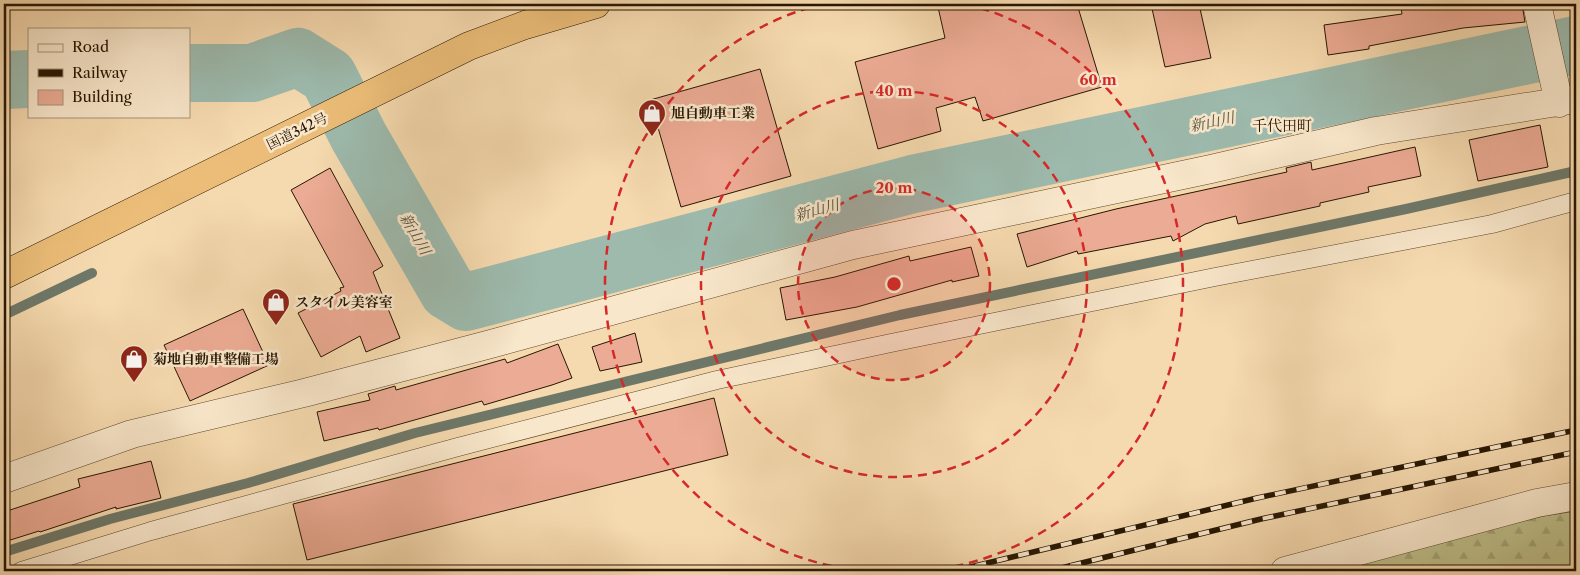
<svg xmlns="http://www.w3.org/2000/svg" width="1580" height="575" font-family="'Libre Caslon Text','Noto Serif JP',serif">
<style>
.forest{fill:url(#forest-firs);stroke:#726a46}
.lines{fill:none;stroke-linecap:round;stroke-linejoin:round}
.stream{stroke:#6e7869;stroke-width:10}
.river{stroke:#9dbaad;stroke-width:58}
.building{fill:#ecab94;stroke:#271602}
.service-casing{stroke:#5b472d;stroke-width:19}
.minor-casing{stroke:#5b472d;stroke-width:29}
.trunk-casing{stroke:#271602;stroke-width:29}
.service{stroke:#f9e7cb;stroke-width:18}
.minor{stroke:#f9e7cb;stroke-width:28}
.trunk{stroke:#ebbd78;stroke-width:28}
.rail-casing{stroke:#271602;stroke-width:5.5}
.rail{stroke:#f9e7cb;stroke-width:4;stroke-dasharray:11;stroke-linecap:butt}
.ring{fill:none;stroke:#d62828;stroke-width:2.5;stroke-dasharray:9 6}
.labels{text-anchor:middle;stroke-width:5;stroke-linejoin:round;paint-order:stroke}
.poi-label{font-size:14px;font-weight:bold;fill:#271602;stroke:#f9e7cb;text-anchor:start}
.street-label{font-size:14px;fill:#271602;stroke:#f9e7cb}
.water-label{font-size:15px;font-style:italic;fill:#504f3e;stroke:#f9e7cb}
.neighbourhood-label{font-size:15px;fill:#271602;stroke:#f9e7cb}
.centre{fill:#d62828;stroke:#f9e7cb;stroke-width:2.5}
.ring-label{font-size:15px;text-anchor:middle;font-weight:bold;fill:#d62828;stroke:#f9e7cb;stroke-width:5;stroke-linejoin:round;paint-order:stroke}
</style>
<defs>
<pattern id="forest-firs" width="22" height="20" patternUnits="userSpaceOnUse" patternTransform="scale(1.25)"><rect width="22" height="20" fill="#bebf8a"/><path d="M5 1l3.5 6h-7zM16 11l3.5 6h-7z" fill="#a3a375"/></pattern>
</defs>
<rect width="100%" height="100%" fill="#f6daaf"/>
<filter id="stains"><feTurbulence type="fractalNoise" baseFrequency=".004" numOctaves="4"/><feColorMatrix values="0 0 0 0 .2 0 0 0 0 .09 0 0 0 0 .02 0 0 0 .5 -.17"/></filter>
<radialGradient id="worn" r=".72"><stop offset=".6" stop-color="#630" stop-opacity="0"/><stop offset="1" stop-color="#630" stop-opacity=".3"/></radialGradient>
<path class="forest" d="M1576,511V571H1326L1543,516Z"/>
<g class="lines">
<path class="stream" d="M4,315L92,273
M4,552L110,519L248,483L415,433L587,391L900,315L1406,209L1576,171"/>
<path class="river" d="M189,73H252L298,57L328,76L359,137L448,291L466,302L913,184L1576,45
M4,80L29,79"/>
</g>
<path class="building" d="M951,4H1077L1102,87L983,121L975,97L936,108L941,131L878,149L855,62L945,38L938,7Z
M1151,4H1199L1211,58L1165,67Z
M1420,4H1522L1525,22L1463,28L1369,46V49L1328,55L1324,25L1402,14L1401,7Z
M760,69L791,176L681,207L650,100Z
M1540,125L1548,167L1478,181L1469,140Z
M1415,147L1421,176L1368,187L1369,192L1320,203V206L1238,224L1236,216L1205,224L1173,241L1171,236L1078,254L1077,251L1027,267L1017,234L1116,209L1287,172L1286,168L1311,162L1312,170Z
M330,168L383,266L373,272L400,338L366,352L360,336L321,357L298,313L341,291L340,288L344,287L291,190Z
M971,247L979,276L952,282V280L857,307L786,320L780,288L835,277L909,256L910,261Z
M243,309L269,365L190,401L164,345Z
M635,333L642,362L600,371L592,347Z
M558,344L572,378L552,385L484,405L482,401L379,430L378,428L324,441L317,412L370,400L368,394L395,386L396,390L505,359L507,363Z
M714,398L728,455L307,560L293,504Z
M151,461L161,498L116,509V507L40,532L39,531L4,542V512L80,487L78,479Z"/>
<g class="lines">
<g class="service-casing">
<path id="service" d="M21,571L151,531L458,447L717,380L891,343L1215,277L1492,224L1576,201"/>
</g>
<g class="minor-casing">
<path id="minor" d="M1537,4L1559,103
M4,479L132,434L304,393L487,345L853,245L1211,169L1376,131L1576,99
M1285,571L1537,503L1576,496"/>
</g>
<g class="trunk-casing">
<path id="trunk" d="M4,275L469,46L525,25L596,4"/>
</g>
<use href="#service" class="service"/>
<use href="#minor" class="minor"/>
<use href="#trunk" class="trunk"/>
<g class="rail-casing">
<path id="rail" d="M954,571L1257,498L1576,430
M1049,571L1261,519L1576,452"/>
</g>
<use href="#rail" class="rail"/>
</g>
<circle cx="894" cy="284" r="96" fill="#d62828" fill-opacity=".12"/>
<g class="ring">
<circle cx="894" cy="284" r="96"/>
<circle cx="894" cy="284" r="193"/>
<path d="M861 571A289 289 0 0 1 822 4M966 4A289 289 0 0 1 927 571"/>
</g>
<defs>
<g id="shop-pin" transform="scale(1.4375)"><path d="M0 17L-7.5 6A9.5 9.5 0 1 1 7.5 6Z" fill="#8f2418" stroke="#f9e7cb"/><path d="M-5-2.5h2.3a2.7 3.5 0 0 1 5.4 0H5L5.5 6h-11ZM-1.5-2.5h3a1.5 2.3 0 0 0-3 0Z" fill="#fff"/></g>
</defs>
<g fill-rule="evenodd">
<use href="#shop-pin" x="652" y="113"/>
<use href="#shop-pin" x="276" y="302"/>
<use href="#shop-pin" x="134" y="359"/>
</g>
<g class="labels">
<g class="poi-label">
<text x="671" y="118">旭自動車工業</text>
<text x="295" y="307">スタイル美容室</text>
<text x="153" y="364">菊地自動車整備工場</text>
</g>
<g class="street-label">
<text transform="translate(297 131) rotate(-26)" y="5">国道342号</text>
</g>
<g class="water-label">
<text transform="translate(1212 122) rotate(-12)" y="5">新山川</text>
<text transform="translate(817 210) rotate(-15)" y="5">新山川</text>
<text transform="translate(415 234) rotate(60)" y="5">新山川</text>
</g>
<g class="neighbourhood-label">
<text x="1282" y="131">千代田町</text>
</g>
</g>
<circle cx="894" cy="284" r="8" class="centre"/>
<g class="ring-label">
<text x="1098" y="85">60 m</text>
<text x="894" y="96">40 m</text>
<text x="894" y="193">20 m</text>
</g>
<rect width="1580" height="575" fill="none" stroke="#f6daaf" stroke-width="20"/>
<rect x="5" y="5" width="1570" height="565" fill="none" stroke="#271602" stroke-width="2.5"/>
<rect x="10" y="10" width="1560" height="555" fill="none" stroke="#271602"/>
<rect x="28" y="28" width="162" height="90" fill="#f9e7cb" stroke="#a5937b"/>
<rect x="38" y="44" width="25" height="8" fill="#f9e7cb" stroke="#a5937b"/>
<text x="72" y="52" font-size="15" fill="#271602">Road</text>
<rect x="38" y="69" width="25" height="8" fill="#271602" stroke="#a5937b"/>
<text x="72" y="78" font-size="15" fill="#271602">Railway</text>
<rect x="38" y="90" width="25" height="15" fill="#ecab94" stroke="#a5937b"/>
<text x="72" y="102" font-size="15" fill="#271602">Building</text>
<rect width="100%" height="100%" filter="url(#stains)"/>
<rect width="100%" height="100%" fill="url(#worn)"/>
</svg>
